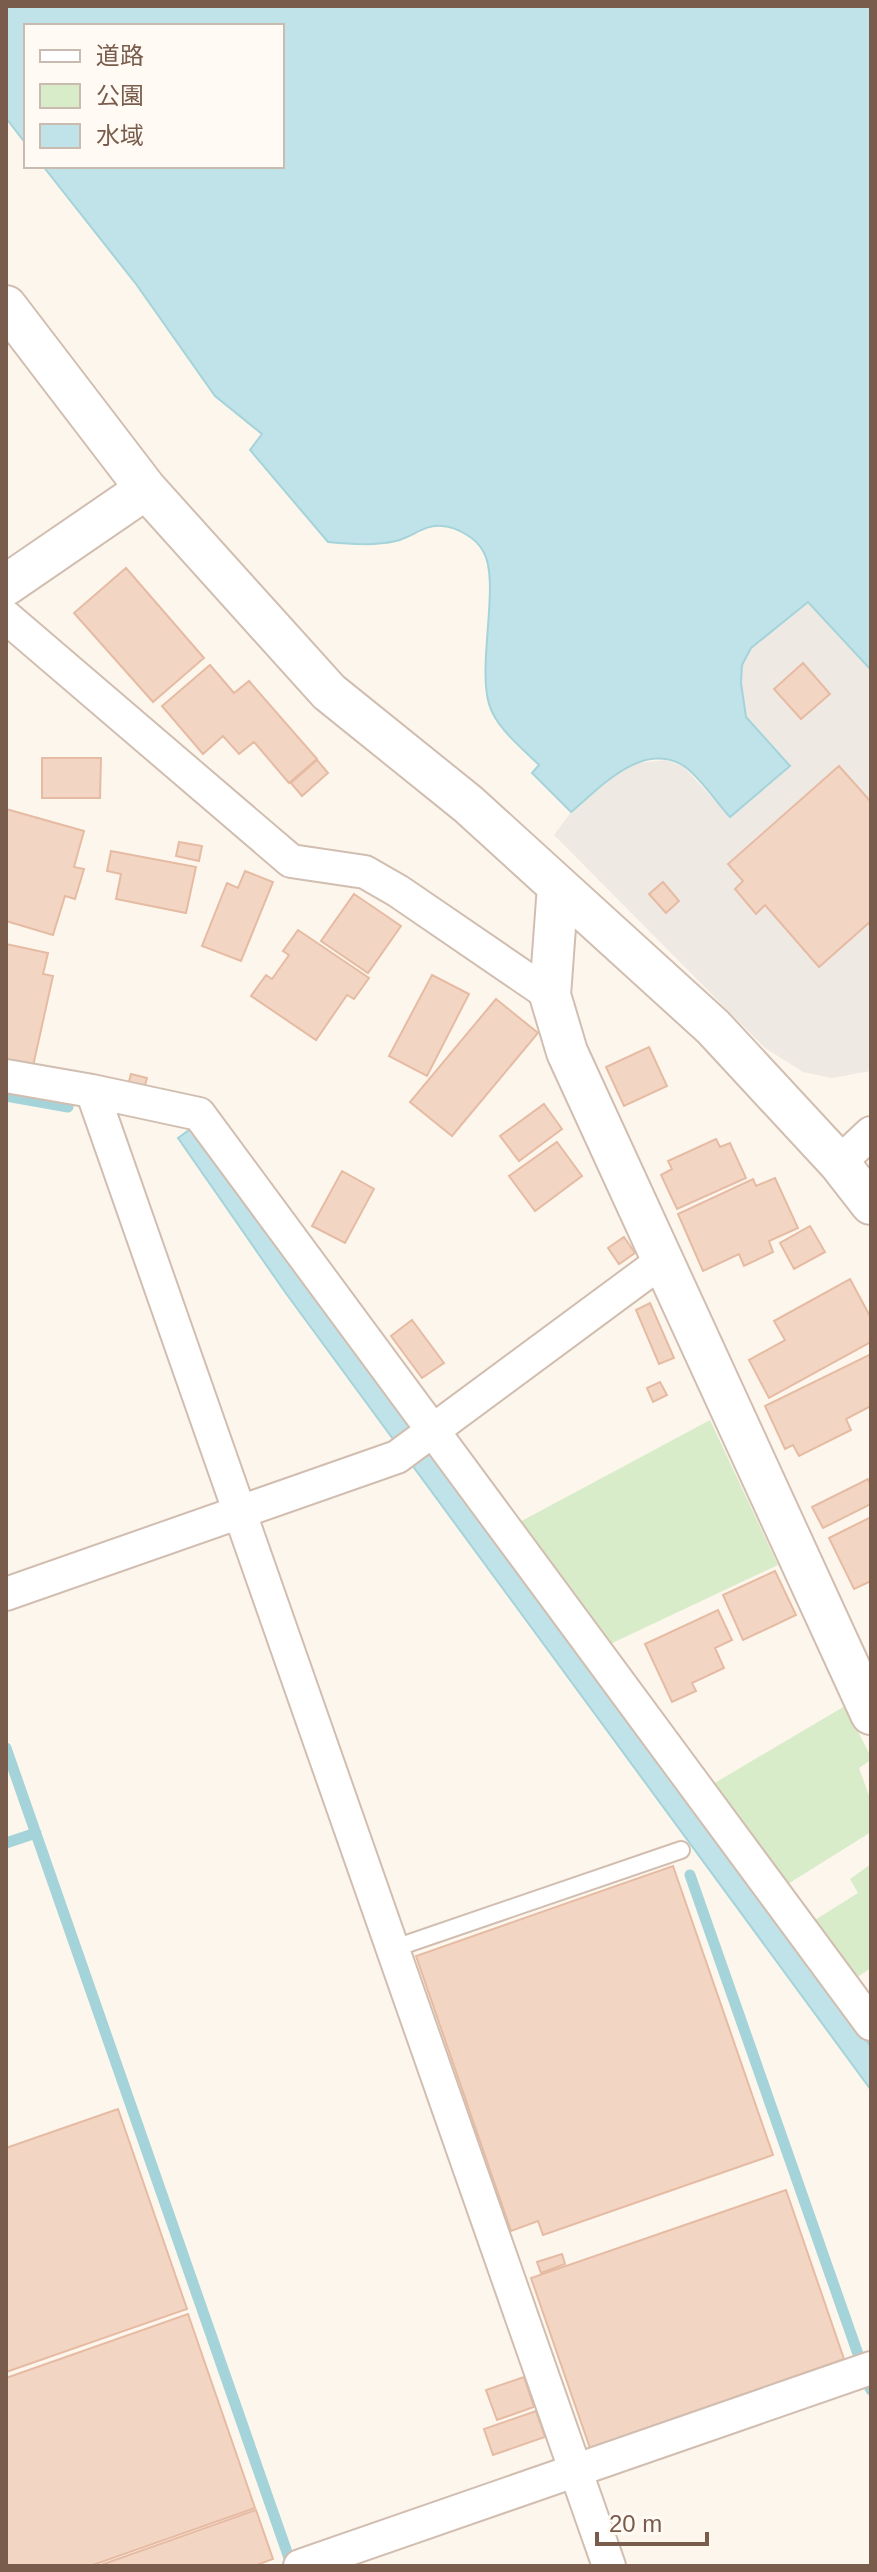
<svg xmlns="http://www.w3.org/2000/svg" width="877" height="2572" font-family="Arial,'Noto Sans JP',sans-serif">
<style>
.industrial{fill:#efe9e4}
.green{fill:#d8ecc9}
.water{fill:#bfe3e8;stroke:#a5d3da;stroke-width:2}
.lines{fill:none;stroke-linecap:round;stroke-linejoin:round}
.stream{stroke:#a5d3da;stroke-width:11}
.building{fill:#f3d5c3;stroke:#e6bba3;stroke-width:2}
.service-casing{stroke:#d1beb0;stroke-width:20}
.minor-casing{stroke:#d1beb0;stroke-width:36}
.tertiary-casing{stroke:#d1beb0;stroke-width:44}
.service{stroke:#fff;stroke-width:16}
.minor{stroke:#fff;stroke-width:32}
.tertiary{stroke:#fff;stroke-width:40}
</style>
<rect width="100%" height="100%" fill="#fdf6ec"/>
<path class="industrial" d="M808,602L871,670V1071L832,1078L803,1072L765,1048L554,835L571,812L629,764L666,760L684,767L730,817L790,766L746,717L741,683L742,665L751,648Z"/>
<path class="green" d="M710,1420L778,1565L608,1645L516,1524Z
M845,1706L871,1757V1760L859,1768L871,1801V1832L783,1887L713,1784Z
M871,1864V1968L850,1982L810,1923L858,1893L850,1879Z"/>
<path class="water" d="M6,6H871V670L808,602L751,648L742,665L741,683L746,717L790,766L730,817C717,803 699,776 684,766C642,740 600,788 571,812L532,773L539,765C522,748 496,728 489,704C477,664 501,579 483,551C476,538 457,527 442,526C424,524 413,537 396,541C375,546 350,544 328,542L250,450L262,434L215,396L136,284L43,166H282V26H26V144L6,118Z
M192,1128L871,2047V2090L285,1292L178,1138Z"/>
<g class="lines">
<path class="stream" d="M6,1096L68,1107
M6,1748L289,2558
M6,1843L36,1833
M690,1875L858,2354
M870,2388L871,2390"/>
</g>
<path class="building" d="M126,568L204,658L153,702L74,613Z
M803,663L830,694L801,719L774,689Z
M210,665L234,693L249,681L317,759L289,783L254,742L239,754L223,736L203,754L162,706Z
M42,758H101L100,798H42Z
M317,760L328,773L302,796L291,783Z
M839,766L871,802V921L819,967L765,905L756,914L735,889L743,881L728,864Z
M6,809L84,831L74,867L84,869L75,899L65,896L53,935L6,921Z
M179,842L202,846L199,861L176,856Z
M111,851L196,867L186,913L116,899L121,874L107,871Z
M245,871L273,882L241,961L202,946L227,883L238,888Z
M663,882L679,901L666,913L649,894Z
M354,894L401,926L368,973L321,941Z
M298,930L369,978L354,999L347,995L316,1040L251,996L266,975L272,979L289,955L283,951Z
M6,944L48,953L43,974L53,976L33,1066L6,1060Z
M432,975L469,994L427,1076L389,1056Z
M496,999L538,1033L452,1136L410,1102Z
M649,1047L667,1086L624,1106L606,1067Z
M131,1074L147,1078L144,1089L128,1085Z
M544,1104L562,1129L519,1161L500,1136Z
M716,1139L720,1147L730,1143L746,1178L677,1209L661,1175L672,1169L668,1161Z
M557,1142L582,1176L535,1211L509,1176Z
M342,1171L374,1189L345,1243L312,1226Z
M775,1178L798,1228L769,1241L773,1252L744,1266L739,1254L703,1271L678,1214L753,1179L756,1186Z
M810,1226L825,1252L794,1269L780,1243Z
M624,1237L635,1253L619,1264L608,1248Z
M850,1279L871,1318V1342L769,1398L749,1360L785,1340L774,1321Z
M650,1303L674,1358L659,1364L636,1310Z
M412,1320L444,1363L422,1378L391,1336Z
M871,1354V1406L846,1419L851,1430L799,1456L793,1445L785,1449L765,1406Z
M660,1382L667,1395L653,1402L647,1388Z
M868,1479L871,1485V1504L823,1528L812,1507Z
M871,1517V1581L854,1589L829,1538Z
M775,1571L796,1615L743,1640L723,1595Z
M718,1610L732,1640L715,1648L724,1668L692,1683L696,1691L672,1702L645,1644Z
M673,1866L773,2155L543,2235L538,2221L511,2231L416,1956Z
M118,2109L187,2309L6,2372V2148Z
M786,2190L844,2359L590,2448L531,2278Z
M562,2254L565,2264L541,2273L537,2262Z
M188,2314L255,2508L90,2566H6V2378Z
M524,2377L534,2407L497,2420L486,2390Z
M536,2411L545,2437L493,2455L484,2429Z
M256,2510L273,2559L254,2566H98Z"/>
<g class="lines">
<g class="service-casing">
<path id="service" d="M392,1949L681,1850"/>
</g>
<g class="minor-casing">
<path id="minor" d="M6,617L291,861L365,872L398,891L550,995
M6,1076L92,1091L199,1114L871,2024
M92,1091L609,2566
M839,1163L871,1133
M6,1594L397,1457L662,1261
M300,2566L871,2368"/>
</g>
<g class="tertiary-casing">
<path id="tertiary" d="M6,306L146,489L329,692L468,804L713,1027L839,1163L871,1204
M6,585L146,489
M558,886L550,995L567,1052L871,1714"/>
</g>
<use href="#service" class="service"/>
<use href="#minor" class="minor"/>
<use href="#tertiary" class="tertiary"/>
</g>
<rect width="877" height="2572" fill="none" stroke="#7a5c4d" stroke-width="16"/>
<rect x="24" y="24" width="260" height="144" fill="#fffaf3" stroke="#cabbb1" stroke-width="2"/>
<rect x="40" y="50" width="40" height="12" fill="#ffffff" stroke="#cabbb1" stroke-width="2"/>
<text x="96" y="64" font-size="24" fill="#7a5c4d">道路</text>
<rect x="40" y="84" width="40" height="24" fill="#d8ecc9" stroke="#cabbb1" stroke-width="2"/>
<text x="96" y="104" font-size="24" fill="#7a5c4d">公園</text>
<rect x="40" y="124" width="40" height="24" fill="#bfe3e8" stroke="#cabbb1" stroke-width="2"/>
<text x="96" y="144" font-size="24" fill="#7a5c4d">水域</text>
<path d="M597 2532v12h110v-12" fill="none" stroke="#7a5c4d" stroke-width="4"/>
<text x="609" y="2532" font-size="24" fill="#7a5c4d" stroke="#fffaf3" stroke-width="6" paint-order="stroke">20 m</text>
</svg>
